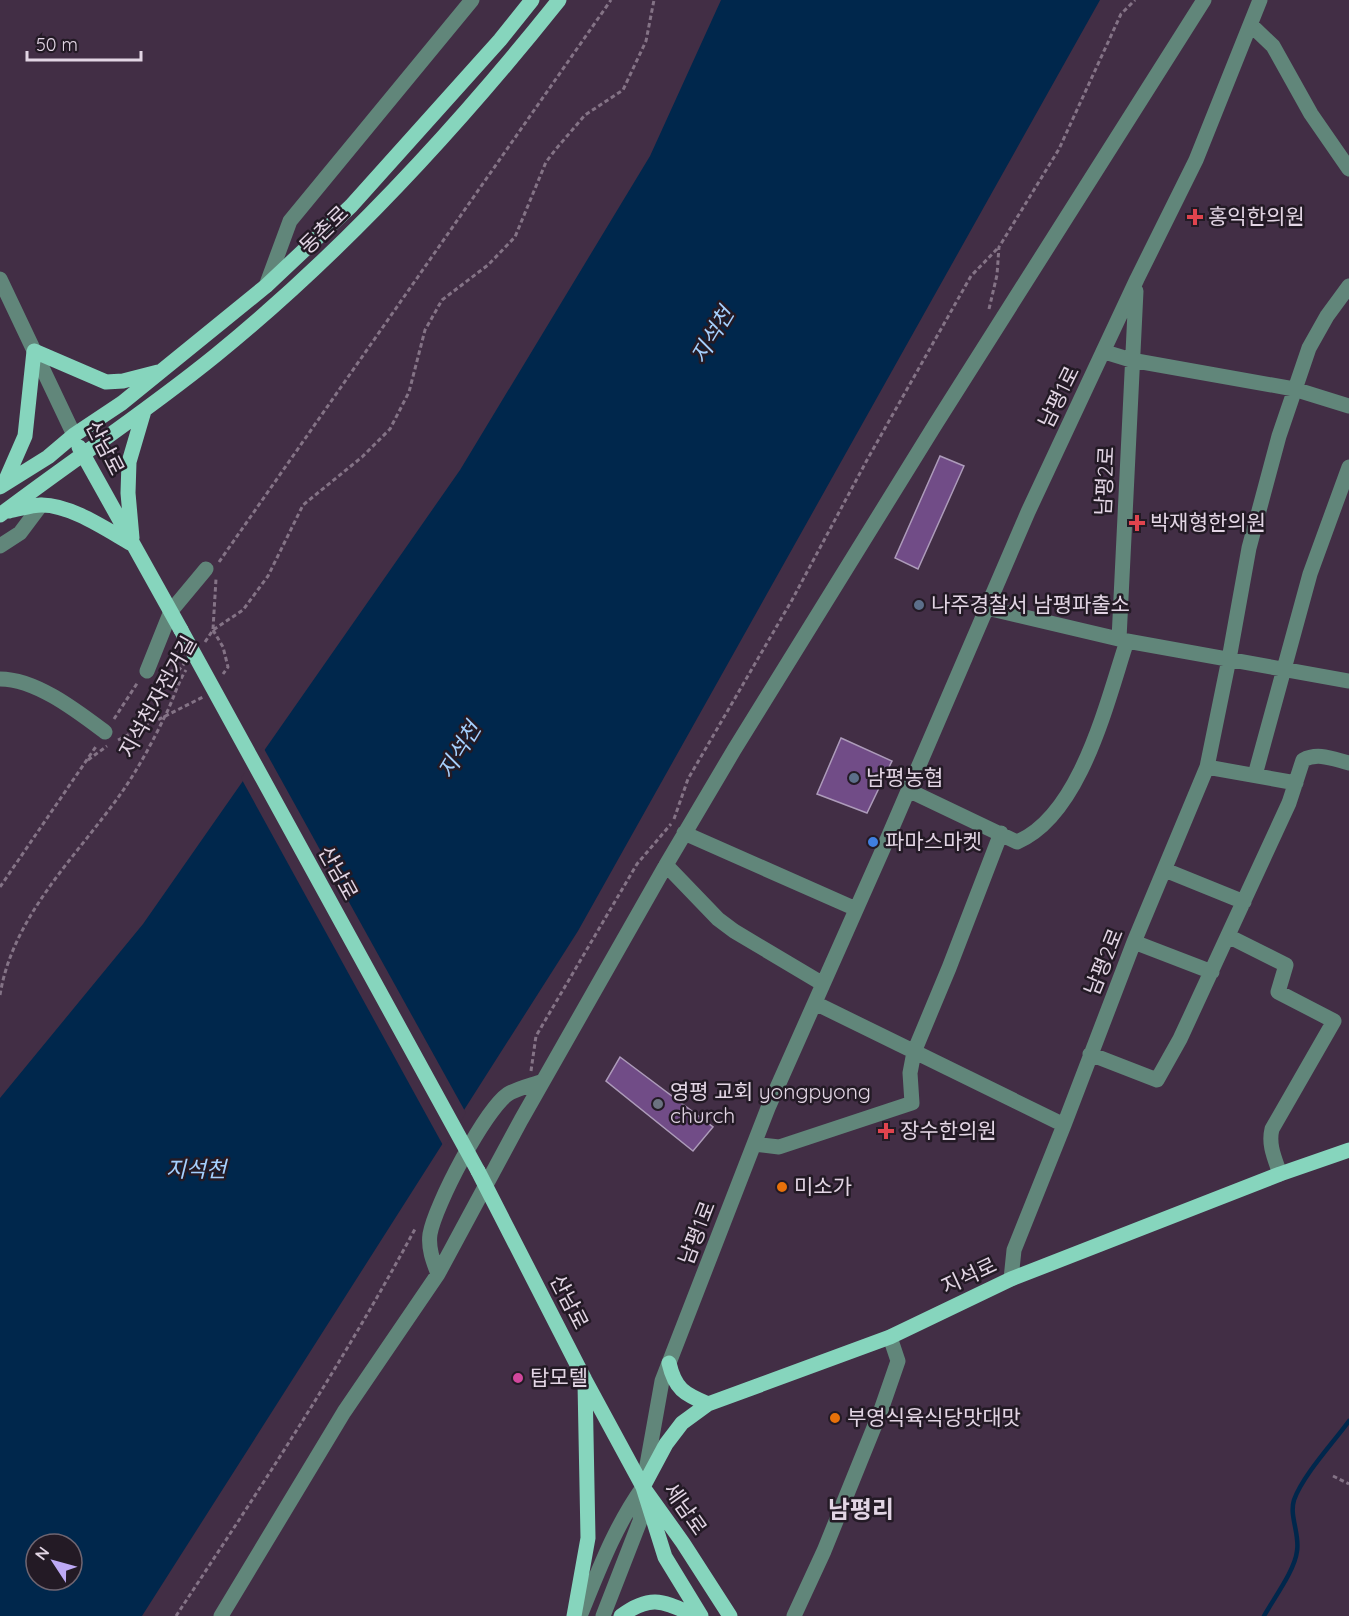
<svg xmlns="http://www.w3.org/2000/svg" width="1349" height="1616" font-family="Quicksand,'Noto Sans KR',sans-serif">
<style>
.water{fill:#00274c;fill-rule:evenodd}
.pier{fill:#422e45}
.lines{fill:none;stroke-linecap:round;stroke-linejoin:round}
.stream{stroke:#00274c;stroke-width:4.5}
.building{fill:#714c87;stroke:#ad9bba;stroke-width:1.5}
.path{stroke:#847386;stroke-width:3;stroke-dasharray:4.5 3;stroke-linecap:butt}
.minor{stroke:#61867a;stroke-width:15}
.major{stroke:#86d5bd;stroke-width:15}
.major-bridge{stroke:#86d5bd;stroke-width:15}
.health-dot{fill:#e0444e;stroke:#231a25;stroke-width:2}
.service-dot{fill:#5c6f8a;stroke:#231a25;stroke-width:2}
.shop-dot{fill:#3f7fe0;stroke:#231a25;stroke-width:2}
.worship-dot{fill:#6b7280;stroke:#231a25;stroke-width:2}
.food-dot{fill:#e8710a;stroke:#231a25;stroke-width:2}
.hotel-dot{fill:#d1479c;stroke:#231a25;stroke-width:2}
.labels{text-anchor:middle;stroke-width:5;stroke-linejoin:round;paint-order:stroke}
.poi-label{font-size:21px;fill:#e2d5e4;stroke:#231a25;text-anchor:start}
.street-label{font-size:21px;fill:#e2d5e4;stroke:#231a25}
.water-label{font-size:22px;font-style:italic;fill:#a5d0fe;stroke:#231a25}
.quarter-label{font-size:24px;font-weight:bold;fill:#e2d5e4;stroke:#231a25}
</style>
<rect width="100%" height="100%" fill="#422e45"/>
<path class="water" d="M721,0H1100L578,931L142,1616H0V1098L143,924L460,470L650,156ZM36,1544H72V1580H36Z"/>
<path class="pier" d="M263,747L466,1113L444,1147L241,778Z"/>
<g class="lines">
<path class="stream" d="M1264,1616C1274,1598 1295,1570 1297,1551C1300,1534 1289,1516 1294,1500C1303,1475 1333,1443 1349,1421"/>
</g>
<path class="building" d="M940,456L964,466L918,569L895,558Z
M841,738L892,761L867,813L817,794Z
M620,1057L713,1127L693,1151L606,1081Z"/>
<g class="lines">
<path class="path" d="M989,309L997,275L999,247L1059,149L1121,14L1135,0
M219,562L611,0
M213,629L216,579
M213,630L223,647L228,667L223,674
M205,642L213,630L243,610L268,576L303,505L362,457L390,429L409,392L425,330L442,300L488,265L515,237L546,162L556,149L585,115L623,90L646,41L654,0
M163,671H178L184,664
M114,719L138,682
M118,740L203,697
M88,760L107,746
M674,819L688,779L792,600L867,460L971,276L999,247
M0,887L97,745
M0,995C13,915 77,856 122,792C138,769 153,741 165,716C173,701 177,684 186,670
M531,1071L536,1036L637,864L671,824
M1333,1476L1349,1484
M176,1616C259,1490 343,1363 415,1229"/>
<path class="minor" d="M1251,25L1273,46L1311,114L1349,169
M0,279L74,435
M266,286L290,221L472,0
M1105,352L1131,360L1294,389L1349,406
M0,546L20,533L41,505
M987,608L1127,641L1349,681
M1119,639L1136,291
M147,671L171,611L206,569
M0,679C36,679 77,711 105,732
M1207,767L1296,783
M1255,775L1310,574L1349,467
M908,790L1017,842C1081,815 1107,701 1127,641
M684,833L856,909
M666,865L718,919L734,931L823,984
M1165,870L1244,902
M1228,936L1286,965L1278,992L1334,1021L1272,1129C1268,1145 1275,1159 1280,1174
M1134,942L1212,972
M815,1003L1064,1125
M1090,1054L1157,1080L1180,1039L1289,803L1303,760C1318,752 1333,759 1349,763
M754,1144L779,1147L912,1103L910,1073L914,1052L949,968L1001,833
M438,1274C433,1261 428,1248 430,1234C435,1205 485,1110 508,1094C518,1088 532,1085 543,1081
M1011,1279L1014,1250L1064,1125L1134,942L1207,767L1229,659L1249,548L1279,436L1309,348L1327,316L1349,286
M221,1616L344,1412L438,1274L521,1120L666,865L734,750L935,425L1204,0
M580,1616C598,1572 615,1526 643,1487
M603,1616L640,1521L643,1487L662,1381L768,1108L883,849L1028,512L1137,279L1196,160L1260,0
M794,1616L824,1551L881,1410L898,1361L890,1337"/>
<path class="major" d="M79,447L181,630
M4,484L25,436L34,351L106,382L123,381L158,372
M0,487L48,457L74,435L122,403L266,286L351,206L500,40L532,0
M9,511C20,509 31,505 42,505C71,505 107,530 132,544
M0,515C71,461 146,412 216,355C344,251 456,129 559,0
M132,538L128,493L129,462L144,411
M478,1171L585,1380L643,1487
M669,1363C675,1389 684,1394 708,1404
M643,1487L666,1444L682,1423L708,1404L890,1337L1011,1279L1280,1174L1349,1150
M574,1616L588,1538L585,1383
M621,1616C652,1593 664,1602 696,1616
M701,1616L665,1557L643,1487L683,1543L730,1616"/>
<path class="major-bridge" d="M181,630L478,1171"/>
</g>
<g class="health-dot">
<path d="M1192 208h6v6h6v6h-6v6h-6v-6h-6v-6h6z"/>
<path d="M1134 514h6v6h6v6h-6v6h-6v-6h-6v-6h6z"/>
<path d="M883 1122h6v6h6v6h-6v6h-6v-6h-6v-6h6z"/>
</g>
<g class="service-dot">
<circle cx="919" cy="605" r="6"/>
<circle cx="854" cy="778" r="6"/>
</g>
<circle class="shop-dot" cx="873" cy="842" r="6"/>
<circle class="worship-dot" cx="658" cy="1104" r="6"/>
<g class="food-dot">
<circle cx="782" cy="1187" r="6"/>
<circle cx="835" cy="1418" r="6"/>
</g>
<circle class="hotel-dot" cx="518" cy="1378" r="6"/>
<g class="labels">
<g class="poi-label">
<text x="1208" y="224">홍익한의원</text>
<text x="1150" y="530">박재형한의원</text>
<text x="931" y="612">나주경찰서 남평파출소</text>
<text x="866" y="785">남평농협</text>
<text x="885" y="849">파마스마켓</text>
<text x="670" y="1099">영평 교회 yongpyong<tspan x="670" dy="24">church</tspan></text>
<text x="900" y="1138">장수한의원</text>
<text x="794" y="1194">미소가</text>
<text x="530" y="1385">탑모텔</text>
<text x="847" y="1425">부영식육식당맛대맛</text>
</g>
<g class="street-label">
<text transform="translate(324 230) rotate(-44)" y="7">동촌로</text>
<text transform="translate(1059 397) rotate(-64)" y="7">남평1로</text>
<text transform="translate(105 448) rotate(63)" y="7">산남로</text>
<text transform="translate(1105 481) rotate(-87)" y="7">남평2로</text>
<text transform="translate(158 697) rotate(-61)" y="7">지석천자전거길</text>
<text transform="translate(338 873) rotate(61)" y="7">산남로</text>
<text transform="translate(1104 962) rotate(-68)" y="7">남평2로</text>
<text transform="translate(697 1233) rotate(-69)" y="7">남평1로</text>
<text transform="translate(969 1276) rotate(-25)" y="7">지석로</text>
<text transform="translate(569 1302) rotate(63)" y="7">산남로</text>
<text transform="translate(685 1509) rotate(55)" y="7">세남로</text>
</g>
<g class="water-label">
<text transform="translate(712 335) rotate(-59)" y="8">지석천</text>
<text transform="translate(459 750) rotate(-59)" y="8">지석천</text>
<text x="196" y="1177">지석천</text>
</g>
<g class="quarter-label">
<text x="861" y="1518">남평리</text>
</g>
</g>
<g transform="translate(54 1562) rotate(306)"><circle r="28" fill="#231a25" stroke="#6f6571" stroke-width="1.5"/>
<path d="M0-4.5L10 22L0 15L-10 22Z" fill="#bda9f5"/>
<text y="-9" font-size="16" font-weight="bold" text-anchor="middle" fill="#e2d5e4">N</text>
</g>
<path d="M27 51v9h114v-9" fill="none" stroke="#e2d5e4" stroke-width="3"/>
<text x="36" y="51" font-size="18" fill="#e2d5e4" stroke="#231a25" stroke-width="4.5" paint-order="stroke">50 m</text>
</svg>
